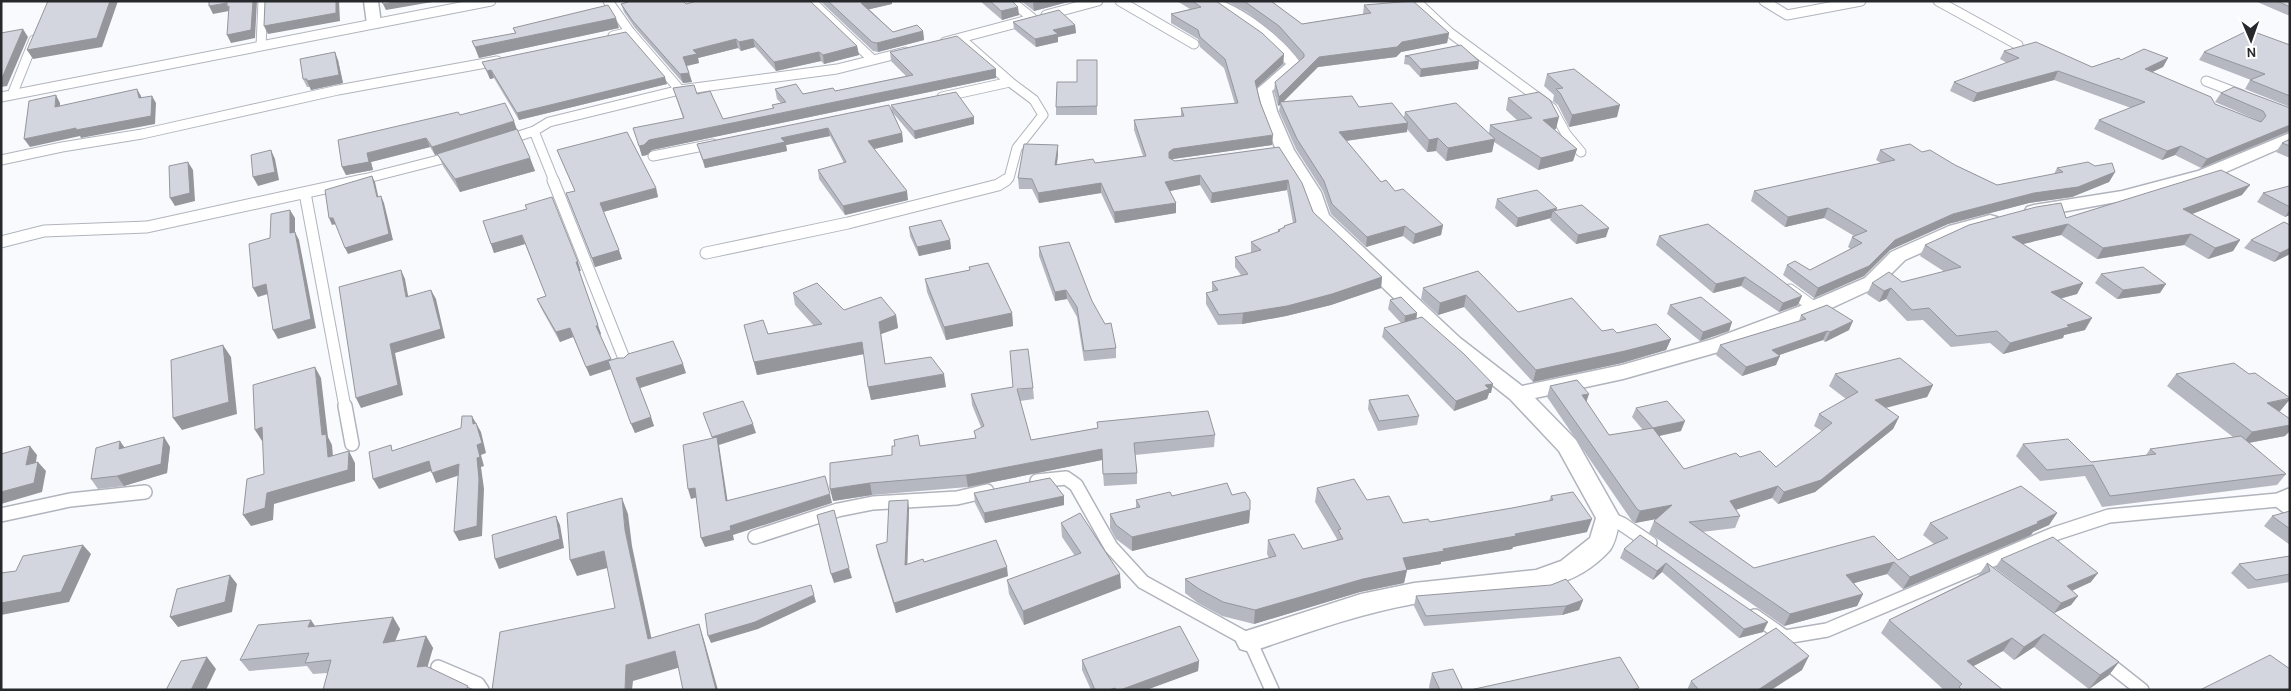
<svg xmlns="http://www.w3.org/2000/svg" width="2291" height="691" font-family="Karla,sans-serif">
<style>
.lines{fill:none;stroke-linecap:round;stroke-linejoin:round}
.service-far2-casing{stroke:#b1b4bd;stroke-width:11}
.service-far1-casing{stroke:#b1b4bd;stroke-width:13}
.service-casing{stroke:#b1b4bd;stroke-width:16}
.minor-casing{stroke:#b1b4bd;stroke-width:3}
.service-far2{stroke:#fff;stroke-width:9}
.service-far1{stroke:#fff;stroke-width:11}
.service{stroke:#fff;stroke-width:13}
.minor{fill:#fff;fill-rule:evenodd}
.wall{fill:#b5b8c0}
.shaded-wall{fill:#94969c}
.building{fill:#d3d6df;stroke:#94969c}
</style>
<rect width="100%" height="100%" fill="#f9fafe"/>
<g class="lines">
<g class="service-far2-casing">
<path id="service-far2" d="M608,1L630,32L613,36
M811,1L873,60
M1011,1L1032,18
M1120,1L1194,44
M1416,1L1449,32L1552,108L1566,134L1581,152
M1764,1L1787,15L1861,1
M1938,1L2018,45
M1046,15L1098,1
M630,32L680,90
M945,42L1028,20
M261,46L263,1
M2206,81L2242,95
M12,95L34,40
M1,97L491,1
M942,97L1010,82L960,38
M534,131L554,181
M507,140L534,131L549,122L680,90L837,69L905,52
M653,156L713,144
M1,160L62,147L142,134L338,90L497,61
M356,181L454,156
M1004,181L1009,178L1017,148L1043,115L1034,100L1010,82"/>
</g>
<g class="service-far1-casing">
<path id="service-far1" d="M553,180L625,361
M305,193L345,407
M1,242L44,231L147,227L362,180
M706,253L848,223L998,185L1006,180
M1790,290L1815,308"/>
</g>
<g class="service-casing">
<path id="service" d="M345,406L352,444
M1037,481L1066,478L1076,485L1111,547L1143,582L1250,641L1272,690
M2278,500L2290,509
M1,515L70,500L145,492
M1608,518L1622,524L1650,543
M755,537L838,510L873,503L957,498L987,491
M1755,616L1785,637L1827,630L2054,534L2109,516L2278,500L2290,495
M2104,660L2142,690
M438,667L478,684L482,690"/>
</g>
<g class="minor-casing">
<path id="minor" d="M364,1H378L381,24L379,27H369L367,24Z
M1205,1C1211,1 1219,0 1224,2C1252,14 1285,40 1302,65L1272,91L1277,111L1294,150L1321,192L1329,215L1460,338L1522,386L1622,365L1713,339L1798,307L1865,278L1891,252L1949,226L1990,215L1997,217L1999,221L1997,225L1963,234L1905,260L1879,286L1812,317L1729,349L1623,379L1535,398L1576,440L1620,518C1618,528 1616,542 1610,550C1562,605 1478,592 1413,604C1357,614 1304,634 1250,652L1240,649L1236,641L1240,633L1361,594L1414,583L1536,570L1561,561L1590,538L1596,518L1559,451L1510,399L1446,348L1313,221L1303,192L1276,150L1261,111L1256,90L1286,64L1263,41Z
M2290,133V144L2210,179L2122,201L2034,217L2027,215L2025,211L2027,207L2034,205L2122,191L2198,171Z"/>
</g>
<use href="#service-far2" class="service-far2"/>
<use href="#service-far1" class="service-far1"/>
<use href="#service" class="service"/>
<use href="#minor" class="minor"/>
</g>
<path class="wall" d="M623,1H683L686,4L857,46L859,55L824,64L821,61L776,71L755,47L741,51L738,48L698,58L699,63L687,66L692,82L683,83L635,28L624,12L621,4L625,3Z
M820,1H892V4L869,9L893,32L923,31L924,40L878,52L873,51Z
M980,1H1012L1019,15L1002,20Z
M1021,1H1072L1034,11Z
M1177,1H1216L1284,54L1283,64L1257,88L1272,145L1173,159L1172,160L1175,161L1279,147L1313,212L1382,277L1381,288L1331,305L1286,316L1242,324L1218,325L1206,304V293L1212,292V282L1241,275L1235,267V257L1251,253V242L1278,232V230L1283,228L1284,226L1293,223L1287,190L1211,203L1200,185L1170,191L1176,203V213L1115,223L1101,193L1039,203L1032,189H1019L1018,178L1058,145V155L1057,165L1095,163L1143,156L1134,130V120L1181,116V108L1235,104L1224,68L1200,47L1198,39L1171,23V14L1190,9Z
M1226,1H1271L1302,24L1363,14L1364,5L1449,33L1447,43L1401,52L1396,57L1318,67L1283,102L1359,107L1404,117L1405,112L1489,134L1490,125L1518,121L1506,110L1508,98L1556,129L1554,130L1577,149L1573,161L1538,170L1494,142L1492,152L1446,161L1436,151L1427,152L1407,129V132L1346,141L1381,182L1395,191L1443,225L1441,235L1413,244L1403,236L1366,247L1331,214L1323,191L1296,149L1279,111L1280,105L1278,106L1274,92L1275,82L1300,60L1278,36L1247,12Z
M2255,1H2290V16Z
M1013,22L1075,25L1076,33L1058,37V42L1036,47L1014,29Z
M513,28H619L479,58L472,41L515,33Z
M2290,45V107L2245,89L2250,80H2251L2199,60L2204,52Z
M2004,51L2092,67L2121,60L2168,58L2163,67L2152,72L2215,104L2258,121L2257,120L2215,102L2221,93L2290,108V132L2201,168L2175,155L2162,160L2094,129L2099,120L2131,108L2054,80L1973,102L1950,91L1954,82L2007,63L2000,59Z
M890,52L996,69V78L652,150L647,155L642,156L639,146L683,118L673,88L697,94L723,119L773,109L772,105L781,103L777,99L775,89L803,94L835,91L906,76L891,61Z
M1405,56L1478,69L1420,77L1409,65L1404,64Z
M338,60L343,83L311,90L310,87H307L303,79Z
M1097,60V115H1056V107L1077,82Z
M482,62L667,84L519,120L494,78L490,79Z
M1547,74L1617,117L1569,127L1558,105L1553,101L1554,95L1544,86Z
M891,105L974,117V124L915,139L893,113L902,133L903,142L874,149L908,200L845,215L819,179L818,170L844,163L830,136L786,145L787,151L705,168L697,144L892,112Z
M460,115L516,129L530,158L535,171L460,192L443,166L438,154L435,155L430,147L371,162L373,170L346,175L342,167Z
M2290,139V158L2276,152L2282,143Z
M557,150L656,188L658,197L603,212L622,259L595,267L566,193L575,191Z
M1880,150L1922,152L1955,165L1997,185L2054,174L2057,168L2095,166L2115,172L2109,182L2072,197L2029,203L1948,224L1890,250L1864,276L1814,298L1783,275L1787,265L1810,270L1851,249L1848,247L1852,237L1854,236L1824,218L1785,227L1751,201L1754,191L1881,163L1876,160Z
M2290,187V215L2285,217L2257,202L2263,193Z
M2242,195L2192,214L2240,240L2233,251L2208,259L2184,245L2097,259L2061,235L2023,244L2083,283L2077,294L2061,298L2085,330L2064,335L2063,338L2003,354L1990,343L1951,347L1923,320L1907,321L1886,299L1879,302L1867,294L1872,283L1902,282L1945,272L1920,256L1925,245L2066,218Z
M1497,199L1557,210L1606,237L1576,244L1550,220L1551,218L1516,227L1495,208Z
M483,221L581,271H579L601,334L600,335L611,360L686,373L640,388L654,426L635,433L611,369L590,376L573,337L560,342L541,308L537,299L546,296L525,244L494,253Z
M1708,224L1798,305L1779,312L1741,286L1713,293L1656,245L1659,236Z
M2290,225V254L2274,262L2244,248L2251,240Z
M909,227L950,240L951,249L919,256L910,236Z
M1039,247L1092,301L1116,348V358L1084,361L1077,317L1067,299L1055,301L1039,256Z
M969,267L1012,313L1013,326L946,340L927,292L925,279L970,270Z
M1478,271L1518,312L1602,331L1671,339L1666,350L1622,363L1533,382L1464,307L1438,315L1421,299L1423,288Z
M2101,274L2160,293L2117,299L2095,283Z
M793,293L844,310L896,315L898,328L881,334L885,364L946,387L871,400L864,354L757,375L744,325L768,334L814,326L795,305Z
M1390,300L1417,313L1416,318L1491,393H1489L1487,399L1454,411L1382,337L1384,328L1401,323L1388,309Z
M1670,305L1732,322L1729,331L1700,341L1667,314Z
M1801,315L1849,330L1825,342L1823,340L1779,355L1776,365L1742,376L1716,355L1720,345L1799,321Z
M1835,374L1933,385L1927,397L1886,408L1899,417L1893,429L1815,492L1778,504L1772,498L1736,510L1740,516L1735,528L1702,532L1754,568L1898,560L1934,544L1923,535L1930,523L2057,513L2049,525L2033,532L2031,535L1903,589L1887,574L1854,583L1863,594L1857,606L1784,626L1649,533L1654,521L1656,519L1635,523L1632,521L1547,397L1550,386L1586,402L1609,435L1643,430L1632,417L1636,408L1681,431L1659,436L1684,469L1740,457L1776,467L1822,431L1814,426L1819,414L1846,399L1829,386Z
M2176,374H2249L2290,399L2280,411H2279L2285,436L2249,443L2286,474L2277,485L2102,507L2085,476L2040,481L2016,456L2023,444L2091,462L2146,455L2150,449L2233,437L2167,386Z
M1033,388L1034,399L1020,401L1031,440L1098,428L1097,422L1215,435L1214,447L1135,455L1137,473V484L1104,486L1102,460L968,487L872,495L833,501L892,455L920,446L975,438L981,427L972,405L971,394Z
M1369,400L1419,416L1417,425L1378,431L1368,409Z
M164,437L170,447L167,473L124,486L98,489L91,479L125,448Z
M1317,488L1367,500L1403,523L1430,522L1512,508L1549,501L1551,496L1587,532L1513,547L1512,549L1441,562V564L1407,570L1404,583L1360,592L1254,624L1222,616L1198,603L1185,593V579L1269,558L1267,554L1268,540L1303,549L1336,541L1337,539L1315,502Z
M974,493L1064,496V505L985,523L975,503Z
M1232,495L1250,510L1249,523L1132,551L1116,539L1110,528V514L1136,508V500L1172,496Z
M909,509L907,564L924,562L1008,576L896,613L878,555L876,545L887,542Z
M2290,511V545L2264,526L2272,516Z
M1061,523L1121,588L1024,625L1009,594L1007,580L1075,556L1062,537Z
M1640,535L1763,632L1739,638L1662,572L1653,580L1620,558L1624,549Z
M2290,556V582L2248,589L2231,573L2239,564Z
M2001,559L2091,582L2072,591L2078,596L2071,605L2054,613L1995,568Z
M1987,563L2119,662L2109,675L2089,689L2034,647L2014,660L2003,651L1973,666L2003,690H1944L1881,633L1889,620L1978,576Z
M1416,596L1583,600L1579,610L1562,615L1424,626L1414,606Z
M393,617L400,629L395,641L426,636L433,648L427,666L327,673L313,674L307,666L249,671L240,660L315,626Z
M1082,660L1199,661L1198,671L1146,690H1091L1082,670Z
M1802,670L1771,690H1687L1691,681Z
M1432,673L1463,690H1430L1429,687Z"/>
<path class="shaded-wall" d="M110,1H118L102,47L33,59L27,50Z
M253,1H257L255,38L231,43L227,35Z
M336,1H339L340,21L268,34L264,26Z
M401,1H438L386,10L383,4Z
M866,1H892V4L862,11L861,3Z
M1039,1H1072L1034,11L1033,3Z
M227,3L233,14L229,11L213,14L209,6Z
M1018,7L1019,15L1002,20L1001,11Z
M616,18L619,28L479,58L475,47Z
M1075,25L1076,33L1058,37V42L1036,47L1035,39L1053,30Z
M23,29L28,37L7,86L1,87V78Z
M923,31L924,40L878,52L877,43Z
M1449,33L1447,43L1401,52L1396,57L1318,67L1281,104L1280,102V105L1278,106L1279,97L1319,57L1402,42Z
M736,39L738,48L698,58L699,63L686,66L683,57L693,50Z
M753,39L755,47L741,51L739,42Z
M857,46L859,55L824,64L823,55Z
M335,52L338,60L343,83L311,90L307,81Z
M819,52L821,61L776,71L774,62Z
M1284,54L1283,64L1254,90L1255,81Z
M2168,58L2163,67L2140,78L2145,69Z
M1479,61L1478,69L1420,77L1421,69Z
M996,69V78L652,150L647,155L642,156L639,146L649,140Z
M491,70L494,78L490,79L487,71Z
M2058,71L2054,80L1973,102L1977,93Z
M689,73L692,82L683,83L680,74Z
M665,77L667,84L519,120L517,113Z
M137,89L141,96L144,106L139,98Z
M56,95L60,103V115L55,107Z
M152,96L156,103L155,124L81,138L80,136L30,147L24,139L76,128Z
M1620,105L1617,117L1569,127L1572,115Z
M974,117V124L915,139L914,131Z
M1559,117L1556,129L1540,132L1543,120Z
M514,121L517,130L435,155L432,147Z
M1408,123L1407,132L1338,142L1339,132Z
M2290,125L2289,131L2201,168L2207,159Z
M828,128L830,136L786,145L787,151L705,168L703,160L781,138Z
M902,133L903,142L870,150L868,141Z
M1273,135L1272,145L1173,159L1168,162L1169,152L1173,149Z
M426,138L430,147L371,162L373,170L346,175L342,167L367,153Z
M1438,138L1436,151L1427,152L1429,140Z
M1495,139L1492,152L1446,161L1448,148Z
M1058,145V155L1055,175V165Z
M2181,146L2175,155L2162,160L2167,151Z
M1577,149L1573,161L1538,170L1541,158Z
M271,150L275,159L279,180L258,186L253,177Z
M530,158L535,171L460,192L455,179Z
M188,162L193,170L195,201L175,206L170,198Z
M2115,172L2109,182L2072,197L2029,203L1948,224L1890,250L1864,276L1814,298L1818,288L1895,240L1953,214Z
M1200,175V185L1165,192V182Z
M372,176L375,182L380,204L377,197Z
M1288,180L1287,190L1211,203L1212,193Z
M1101,183V193L1039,203L1038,193Z
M2250,185L2242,195L2176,220L2183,209Z
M656,188L658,197L603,212L600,203Z
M907,191L908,200L845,215L843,206Z
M381,196L384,203L393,240L348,254L345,248Z
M1176,203V213L1115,223L1114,212Z
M1557,208L1556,214L1553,211L1551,218L1516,227L1518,218Z
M1828,208L1824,218L1785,227L1788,217Z
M2290,209V215L2285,217Z
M290,210L295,218V241L290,233Z
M329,218H333L336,224L332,225Z
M2068,224L2061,235L2006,248L2012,237Z
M1443,225L1441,235L1413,244L1415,234Z
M1405,226L1403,236L1366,247L1367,237Z
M1609,228L1606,237L1576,244L1578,235Z
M295,232L299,240L316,328L278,339L273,330Z
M2191,234L2184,245L2097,259L2103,248Z
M522,235L525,244L494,253L491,244Z
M950,240L951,249L919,256L917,247Z
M2240,240L2233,251L2208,259L2215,248Z
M2290,248V254L2274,262L2280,253Z
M619,250L622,259L595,267L592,258Z
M576,262H578L581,271H579L601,334L599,335Z
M401,270L405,279L410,306L406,297Z
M1382,277L1381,288L1331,305L1286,316L1242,324L1243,313Z
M1745,277L1741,286L1713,293L1716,284Z
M2083,283L2077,294L2045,303L2051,292Z
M266,284L271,293L258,297L253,288Z
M2166,284L2160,293L2117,299L2123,290Z
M1891,288L1886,299L1879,302L1884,291Z
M431,290L436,299L445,338L395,353L403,395L361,408L356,398L390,344Z
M1066,290L1067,299L1055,301V292Z
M1466,295L1464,307L1438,315L1440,303Z
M1802,296L1798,305L1779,312L1783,303Z
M1012,313L1013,326L946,340L944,327Z
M1417,313L1416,322L1404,326L1405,316Z
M896,315L898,328L881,334L879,322Z
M2092,318L2085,330L2064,335L2063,338L2003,354L2010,343L2067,325Z
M1853,321L1849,330L1825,342L1830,332Z
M1732,322L1729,331L1700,341L1703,332Z
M570,328L573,337L560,342L556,332Z
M1827,331L1823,340L1768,359L1772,350Z
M1671,339L1666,350L1622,363L1533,382L1536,370Z
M862,342L864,354L757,375L754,362Z
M223,345L231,357L237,414L182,430L173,418Z
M1780,356L1776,365L1742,376L1746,367Z
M611,359L614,368L590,376L586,367Z
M683,364L686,373L640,388L636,378Z
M315,367L321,378L328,437L332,445L334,468L328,457L322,435Z
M944,374L946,387L871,400L868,387Z
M1493,384L1491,393H1489L1487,399L1454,411L1456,401L1485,385Z
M1933,385L1927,397L1869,412L1875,400Z
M1589,394L1585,406L1582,395Z
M2290,399L2280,411L2258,415L2267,403Z
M472,416L477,425L473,424Z
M651,417L654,426L635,433L631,424Z
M1899,417L1893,429L1815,492L1778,504L1784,492Z
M1685,421L1681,431L1650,438L1653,428Z
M476,423L481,432L486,453L481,455L484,466L481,467L484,489L482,536L459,541L454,532L477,458Z
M753,424L756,433L719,445L729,510L726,501L712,437Z
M2290,425V431L2285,436L2242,444L2252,432Z
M262,427L269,439L262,441L255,430Z
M164,437L170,447L167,473L124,486L117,476Z
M120,441L127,451L119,449Z
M30,446L37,455L34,475L26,465Z
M1102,449V460L968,487L966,475Z
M349,451L355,463V481L274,504L273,520L251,526L243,515L267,493Z
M429,461L434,470L379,489L373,479Z
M38,462L46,471L42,492L1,504V492Z
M459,464L463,474L436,483L432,473Z
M870,483L872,495L833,501L830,489Z
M1778,486L1772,498L1725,513L1730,501Z
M695,488L698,497L691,499L688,489Z
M830,494L832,503L733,535L734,540L705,547L701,538L730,526Z
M1064,496V505L985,523L984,513Z
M622,498L628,514L632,546L655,655L648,639L625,530Z
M908,500L909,509L907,575L905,565Z
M1672,505L1667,517L1635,523L1640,511Z
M1250,510L1249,523L1132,551V537Z
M2057,513L2049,525L2033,532L2031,535L1903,589L1910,577Z
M556,516L560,525L564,548L499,569L495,559Z
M1592,519L1587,532L1513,547L1512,549L1441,562V564L1407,570L1404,583L1360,592L1254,624L1255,610L1403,558L1515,534Z
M83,545L91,554L69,602L1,615V603Z
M604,551L611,567L577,576L570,560Z
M1894,562L1887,574L1840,587L1846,575Z
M1666,563L1662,572L1653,580L1657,571Z
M1007,567L1008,576L896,613L894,603Z
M849,568L852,578L834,583L831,574Z
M2098,573L2091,582L2060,596L2067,586Z
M1120,574L1121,588L1024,625L1023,611Z
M230,575L237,584L232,612L178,627L170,617Z
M1863,594L1857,606L1784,626L1790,614Z
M814,595L816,602L758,629L711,643L708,636Z
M2078,596L2071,605L2054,613L2061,603Z
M1583,600L1579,610L1562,615L1566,606Z
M393,617L400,629L390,654L383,643Z
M311,620L319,632L308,627Z
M1768,622L1763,632L1739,638L1744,629Z
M699,624L704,640L718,690H716Z
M2044,634L2034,647L2014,660L2024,647Z
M426,636L433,648L424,679L417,667Z
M2012,638L2003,651L1958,674L1967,661Z
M675,651L681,667L633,681L632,690H625L626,665Z
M1809,656L1802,670L1771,690H1758Z
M207,657L216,669L206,690H191Z
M1199,661L1198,671L1146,690H1120Z
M2119,662L2109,675L2089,689L2100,675Z"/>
<path class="building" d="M48,1H110L97,38L27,50Z
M209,1H253L251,30L227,35L229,6L227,7V3L209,6Z
M265,1H336V13L264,26Z
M382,1H401L383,4Z
M628,1H683L686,4L697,1H810L857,46L823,55L819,52L774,62L753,39L739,42L736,39L693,50L697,54L683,57L689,73L680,74L632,20L621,4L628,2Z
M828,1H866L861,3L893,32L917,25L923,31L877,43L872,42Z
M990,1H1012L1018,7L1001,11Z
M1192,1H1216L1262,33L1284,54L1255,81L1260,102L1273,135L1173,149L1169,152V158L1175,161L1279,147L1302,183L1313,212L1382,277L1332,294L1287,306L1243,313L1219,315L1206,293L1218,290L1212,282L1248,274L1235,257L1261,250L1251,242L1280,231L1278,230L1285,227L1284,226L1296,222L1288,180L1212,193L1200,175L1165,182L1176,203L1114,212L1101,183L1038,193L1032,179L1018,178L1024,144L1058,145L1055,165L1093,159L1095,163L1146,156L1134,120L1184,116L1181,108L1238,103L1225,59L1200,37L1198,30L1171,14L1201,7Z
M1244,1H1271L1302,24L1371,13L1364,5L1413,1L1449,33L1402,42L1397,47L1319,57L1279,97L1275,82L1304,57V54L1279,26Z
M2277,1H2290V7Z
M608,5L616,18L475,47L472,41L516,33L513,28Z
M1059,10L1075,25L1053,30L1058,34L1035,39L1013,22Z
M23,29L2,78H1V33Z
M2249,30L2290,45V96L2250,80L2265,74L2204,52Z
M626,32L665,77L517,113L491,70L487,71L482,62Z
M957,36L996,69L649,140L644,145L639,146L633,128L684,118L673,88L694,85L697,94L710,91L723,119L774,108L772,105L786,102L775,89L796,84L803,94L833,88L835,91L913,75L890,52Z
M2036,42L2092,67L2119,58L2121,60L2144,49L2168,58L2145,69L2211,97L2215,104L2261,122L2266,116L2263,111L2221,93L2234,87L2290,108V125L2207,159L2181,146L2167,151L2099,120L2145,102L2058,71L1977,93L1954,82L2019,58L2004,51Z
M1461,45L1479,61L1421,69L1410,57L1405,56Z
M335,52L339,75L307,81V79H303L300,59Z
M1077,60H1097V106L1056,107L1057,82H1077Z
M1574,69L1620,105L1572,115L1560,93L1556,89L1563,88L1547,74Z
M137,89L139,98L152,96L151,116L76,130V128L24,139L29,101L56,95L55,107Z
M956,92L974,117L914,131L891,105Z
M1539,92L1550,100L1559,117L1543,120L1577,149L1541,158L1490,125L1532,118L1508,98Z
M1352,96L1359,107L1392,103L1408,123L1339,132L1381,182L1386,180L1395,191L1403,189L1443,225L1415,234L1405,226L1367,237L1332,204L1324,181L1297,139L1280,102Z
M505,103L514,121L432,147L426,138L367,153L369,162L342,167L338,140L458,112L460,115Z
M1456,103L1495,139L1448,148L1438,138L1429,140L1405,112Z
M889,105L902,133L868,141L907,191L843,206L818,170L846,162L828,128L781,138L785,142L703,160L697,144Z
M517,129L530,158L455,179L437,154Z
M627,132L656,188L600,203L619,250L592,258L566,193L575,191L557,150Z
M2290,139V146L2282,143Z
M1910,144L1922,152L1930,150L1955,165L1997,185L2063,172L2057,168L2088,162L2095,166L2112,163L2115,172L2078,187L2034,193L1953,214L1895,240L1869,266L1818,288L1787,265L1795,261L1810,270L1862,243L1852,237L1867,231L1828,208L1788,217L1754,191L1895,160L1880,150Z
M271,150L275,172L253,177L251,155Z
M188,162L190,193L170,198L169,166Z
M2221,170L2250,185L2183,209L2240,240L2215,248L2191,234L2103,248L2068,224L2012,237L2083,283L2051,292L2092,318L2067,325L2069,327L2010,343L1997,331L1957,336L1929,308L1912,310L1891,288L1884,291L1872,283L1889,272L1902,282L1961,267L1925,245L1969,225L2036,207L2061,203L2066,218Z
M372,176L377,197L381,196L389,234L345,248L333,218H329L325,190Z
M2289,186L2290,187V207L2263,193Z
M1537,190L1557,208L1518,218L1497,199Z
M552,197L578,262H576L598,325L596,326L611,359L586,367L570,328L556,332L537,299L546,296L522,235L491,244L483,221L527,209L525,205Z
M1582,205L1609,228L1578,235L1553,211Z
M290,210V233L295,232L311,319L273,330L266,284L253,288L249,244L270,238L271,214Z
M941,220L950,240L917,247L909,227Z
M2284,222L2290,225V248L2280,253L2251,240Z
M1708,224L1802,296L1783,303L1745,277L1716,284L1659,236Z
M1069,242L1092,301L1105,324L1111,323L1116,348L1084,351L1077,307L1066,290L1055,292L1039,247Z
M988,263L1012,313L944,327L925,279L970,270L969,267Z
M2143,267L2166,284L2123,290L2101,274Z
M401,270L406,297L431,290L441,329L390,344L398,385L356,398L339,287Z
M1478,271L1518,312L1572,298L1602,331L1613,329L1617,333L1656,324L1671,339L1625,351L1536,370L1466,295L1440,303L1423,288Z
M817,283L844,310L881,297L896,315L879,322L885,364L931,357L944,374L868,387L862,342L754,362L744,325L763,320L768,334L822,324L793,293Z
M1401,297L1417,313L1405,316L1390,300Z
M1701,297L1732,322L1703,332L1670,305Z
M1827,305L1853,321L1830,332L1827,331L1772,350L1780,356L1746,367L1720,345L1806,319L1801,315Z
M1422,317L1464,354L1493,384L1485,385L1489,389L1456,401L1384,328Z
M673,341L683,364L636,378L651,417L631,424L608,361L618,358H624L628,354Z
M223,345L229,402L173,418L171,360Z
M1028,349L1033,388L1017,389L1031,440L1098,428L1097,422L1208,411L1215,435L1134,443L1137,473L1103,474L1102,449L966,475L870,483L830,489V463L892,455V446H895L894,440L918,435L920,446L976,438L974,431L984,426L971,394L1013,387L1010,351Z
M1900,358L1933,385L1875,400L1899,417L1821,480L1784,492L1778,486L1730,501L1740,516L1689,522L1754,568L1874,536L1898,560L1948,538L1930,523L2021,486L2057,513L2037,522L2039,523L1910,577L1894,562L1846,575L1863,594L1790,614L1654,521L1672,505L1640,511L1637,509L1550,386L1577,380L1589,394L1582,395L1609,435L1653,428L1684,469L1736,453L1740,457L1760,451L1776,467L1832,423L1819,414L1858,392L1835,374Z
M2234,363L2249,374L2255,373L2290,398L2267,403L2290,419V425L2252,432L2176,374Z
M315,367L322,435L326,434L328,457L349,451L348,470L267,493L265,508L243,515L247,479L264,474L262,427L255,430L253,385Z
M1408,395L1419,416L1379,421L1369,400Z
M743,401L753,424L712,437L703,413Z
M1667,401L1685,421L1653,428L1636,408Z
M462,416H472L473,424L476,423L482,443L477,445L480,457L477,458L479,479L477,526L454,532L459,464L432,473L429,461L373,479L369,452L391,445L392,451L461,428Z
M2241,436L2286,474L2110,496L2093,465L2047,470L2023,444L2068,439L2091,462L2156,454L2150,449Z
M164,437L161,464L117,476L91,479L96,448L120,441L119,449Z
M717,437L726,501L825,476L830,494L730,526L731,530L701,538L695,488L688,489L683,445Z
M30,446L26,465L38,462L34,483L1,492V454Z
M1050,478L1064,496L984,513L974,493Z
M1354,479L1367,500L1389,496L1403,523L1428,519L1430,522L1512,508L1553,500L1551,496L1573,492L1592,519L1515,534L1516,536L1443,549L1444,551L1403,558L1407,570L1363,579L1255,610L1223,602L1199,589L1185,579L1276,556L1268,540L1294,534L1303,549L1343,539L1338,530L1341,529L1317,488Z
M1227,483L1232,495L1245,492L1250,500V510L1132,537L1116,525L1110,514L1140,507L1136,500L1170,492L1172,496Z
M622,498L625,530L648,639L699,624L716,690H683L675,651L626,665L625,690H492L500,632L615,608L604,551L570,560L567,513Z
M908,500L905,565L923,559L924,562L996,540L1007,567L894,603L876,545L887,542L889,501Z
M834,510L849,568L831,574L817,515Z
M2290,511V529L2272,516Z
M1080,513L1120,574L1023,611L1007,580L1081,553L1061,523Z
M556,516L560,539L495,559L492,535Z
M1640,535L1768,622L1744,629L1666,563L1657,571L1624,549Z
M2053,537L2098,573L2067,586L2078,596L2061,603L2001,559Z
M83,545L61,592L1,603V573L16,571L23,556Z
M2290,556V574L2256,580L2239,564Z
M1987,563L2119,662L2100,675L2044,634L2024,647L2012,638L1967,661L2003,690H1962L1959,687L1962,684L1889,620L1990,571Z
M230,575L225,602L170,617L177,589Z
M1566,579L1583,600L1566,606L1426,616L1416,596L1551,585Z
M811,585L814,595L755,622L708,636L705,614Z
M393,617L383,643L426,636L417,667L426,666L468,686L466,690H323L331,660L305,663L309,653L240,660L258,625L311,620L308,627Z
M1180,626L1199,661L1120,690H1117L1115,688L1109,690H1095L1082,660Z
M1776,628L1809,656L1758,690H1699L1691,681Z
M2270,655L2290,669V690H2200Z
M207,657L191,690H166L181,661Z
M1620,657L1639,688L1631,690H1470Z
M1453,669L1463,690H1440L1432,673Z"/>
<rect width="2291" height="691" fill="none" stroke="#27282b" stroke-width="5"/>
<g transform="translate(2251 40) rotate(178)" stroke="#ffffff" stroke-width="4" paint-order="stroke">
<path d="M0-4L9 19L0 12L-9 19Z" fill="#27282b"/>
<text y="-8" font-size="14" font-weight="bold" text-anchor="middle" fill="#27282b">N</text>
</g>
</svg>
